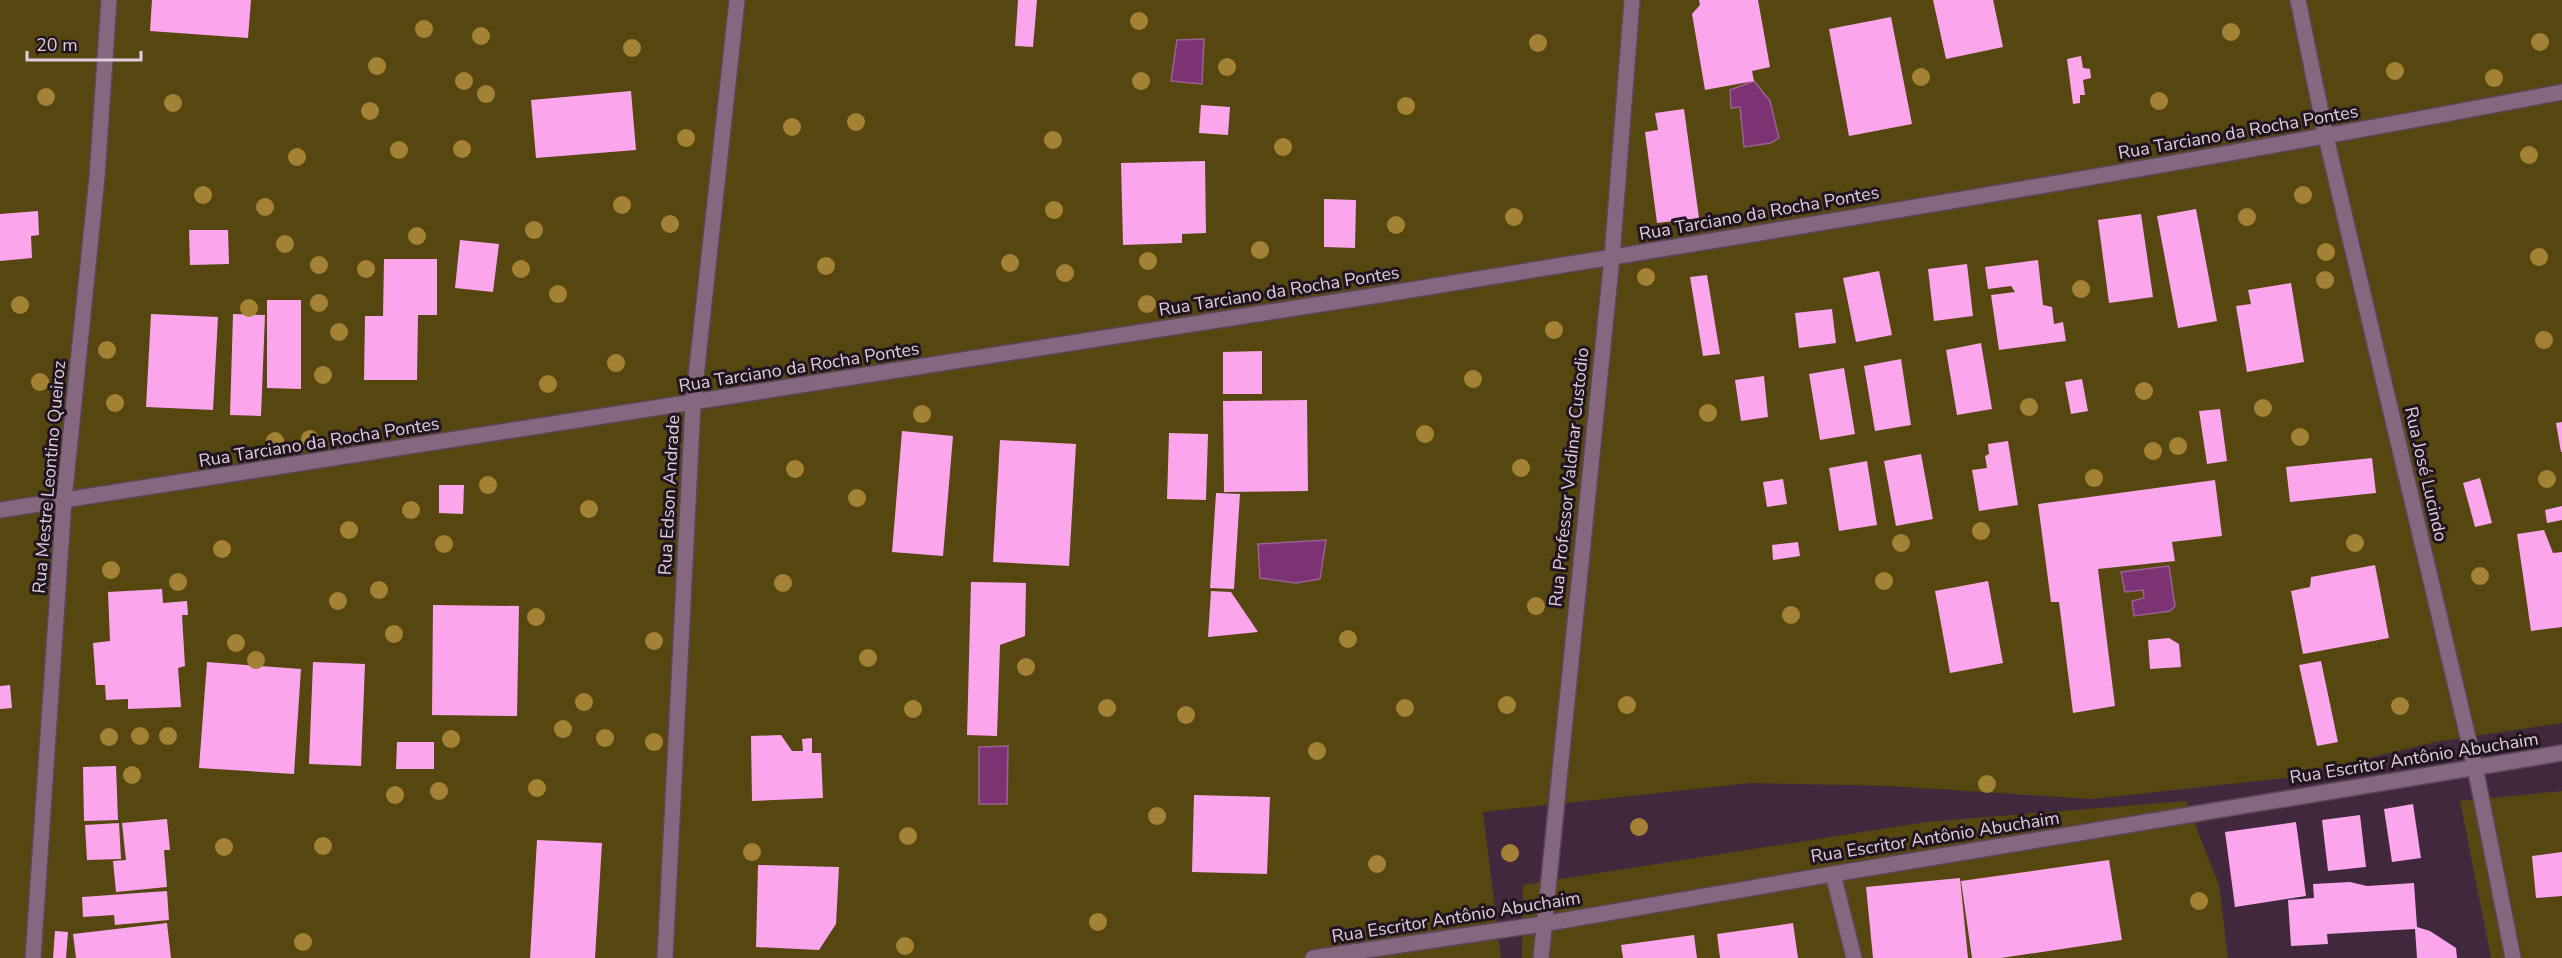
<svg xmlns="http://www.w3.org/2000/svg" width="2562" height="958" font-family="'Nunito Sans',sans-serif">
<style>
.green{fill:#564711}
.water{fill:#7d3273;stroke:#9a6192;stroke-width:1.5}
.building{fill:#fba5ec}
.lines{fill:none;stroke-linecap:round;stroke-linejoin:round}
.minor-casing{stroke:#5b4557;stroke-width:18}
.minor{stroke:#856880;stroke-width:15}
.tree{fill:#a38235}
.labels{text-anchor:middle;stroke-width:6;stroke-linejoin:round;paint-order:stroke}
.street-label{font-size:18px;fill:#dfcedb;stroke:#21151f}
</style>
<rect width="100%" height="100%" fill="#41283d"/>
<path class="green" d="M0,0H2562V723L2435,742L2286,778L2092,799L1889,786L1750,783L1483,812L1501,958H0Z
M2562,791V958H2491L2460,801Z
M2186,801L2219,885L2228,958H1522L1523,885L1926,822Z"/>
<path class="water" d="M1204,39L1202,84L1171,81L1177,40Z
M1754,81L1770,101L1779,138L1771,143L1744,147L1740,107L1731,108L1730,90Z
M1326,540L1320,579L1296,583L1260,578L1258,544Z
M2169,566L2175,606L2170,611L2134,616L2132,601L2144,598L2143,590L2125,592L2121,572Z
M1008,746L1007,804H979V747Z"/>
<path class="building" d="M152,0H251L248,38L150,31Z
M1018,0H1037L1033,47L1015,46Z
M1699,0H1758L1770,67L1752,71L1754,81L1705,90L1692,14L1700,5Z
M1933,0H1993L2003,47L1946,59Z
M1891,17L1912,124L1849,136L1829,29Z
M2081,56L2083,68L2090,69L2091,78L2083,80L2085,95H2080V103L2073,104L2067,59Z
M631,91L636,150L536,158L531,100Z
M1201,105L1230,107L1228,135L1199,133Z
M1684,109L1699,218L1657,223L1645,132L1658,130L1655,113Z
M1205,161L1206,233L1182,234V243L1123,245L1121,163Z
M1324,199L1356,200L1355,248L1324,247Z
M2196,209L2217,321L2178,328L2157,216Z
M38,211L39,235L31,236L32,258L0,261V214Z
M2141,214L2153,297L2109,303L2098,220Z
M189,230H228L229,264L190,265Z
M460,240L499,244L493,292L455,288Z
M384,259H437V315H418L417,380H364L365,316H383Z
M2038,260L2043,305L2052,307L2054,324L2063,322L2066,341L1999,350L1991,295L2015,292L2011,286L1988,289L1985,267Z
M1967,264L1973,316L1934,321L1928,269Z
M1879,271L1892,335L1856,342L1843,278Z
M1707,275L1720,354L1703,356L1690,277Z
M2291,283L2304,362L2247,372L2236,306L2251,304L2248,290Z
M267,300H301V389L267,388Z
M1832,309L1836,343L1799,348L1795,313Z
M151,314L218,317L213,410L146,407Z
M233,314L265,315L261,416L230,415Z
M1981,343L1992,409L1957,415L1946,350Z
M1262,351V394H1223V352Z
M1901,359L1911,425L1875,431L1864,366Z
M1844,368L1855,434L1820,440L1809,374Z
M1764,376L1768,417L1741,421L1735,380Z
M2082,379L2088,411L2071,414L2065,382Z
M1307,400L1308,491L1224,492L1223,401Z
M2220,409L2227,461L2207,464L2199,411Z
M2562,422V452H2561L2556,423Z
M902,431L953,436L943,556L892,552Z
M1169,433L1208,434L1206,500L1167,499Z
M1000,440L1076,444L1069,566L993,562Z
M2008,441L2018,505L1979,511L1972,470L1987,468L1985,456L1989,454L1988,444Z
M1921,454L1933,519L1896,526L1884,461Z
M2372,458L2376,493L2290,502L2286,467Z
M1867,461L1877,525L1839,531L1829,468Z
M2480,478L2492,523L2475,527L2463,483Z
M1783,479L1787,504L1767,507L1763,482Z
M2215,480L2222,536L2172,542L2175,561L2098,569L2115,706L2073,713L2059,602H2051L2038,504Z
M439,485H464L463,514L439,513Z
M1216,493L1240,494L1234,589L1210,588Z
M2562,506V520L2547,523L2545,510Z
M2544,530L2553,553L2562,552V627L2531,631L2517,534Z
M1798,542L1800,556L1773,560L1772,545Z
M2375,565L2389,638L2303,654L2291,591L2310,587L2311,577Z
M1988,581L2003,663L1950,673L1935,591Z
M971,582L1026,583L1025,636L1000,645L997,736L967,735Z
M162,589L163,603L187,601L188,615H182L185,666L178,668L181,707L128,709V699L106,700L105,685H96L93,643L110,641L108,592Z
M1211,591L1231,592L1258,632L1208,637Z
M433,605L519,606L517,716L432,715Z
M2169,638L2179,644L2181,667L2150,669L2148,640Z
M2321,661L2338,742L2317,746L2299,665Z
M207,662L301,669L294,774L199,768Z
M313,662L365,664L361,766L309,764Z
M10,685L12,708L0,709V686Z
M781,735L792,751H803L802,739L812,738V753H821L823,798L752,801L751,736Z
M397,742H434V769H396Z
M116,766L118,820L84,821L83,767Z
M1194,795L1270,797L1267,874L1192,872Z
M2413,804L2421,858L2392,862L2384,809Z
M2360,815L2366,867L2328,871L2322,820Z
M167,819L170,850H164L167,887L116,892L113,861L126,860L122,823Z
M2296,822L2306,896L2235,907L2225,832Z
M119,823L121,859L87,860L85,825Z
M537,840L602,843L595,958H530Z
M2562,852V896L2536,898L2532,856Z
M2109,860L2122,940L2001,958H1972L1961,881Z
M758,865L839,867L836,924L819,950L756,947Z
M1960,878L1968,958H1873L1866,887Z
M2350,882L2367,886L2414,883L2417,927L2430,931L2456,948L2457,958H2417L2415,929L2327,934L2328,944L2291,946L2288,900L2314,898L2313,884Z
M167,891L169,920L115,925L114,915L83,917L82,897Z
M167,923L171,958H76L73,934Z
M1793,923L1798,958H1720L1717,934Z
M55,931L68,932L66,958H53Z
M1694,935L1697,958H1623L1621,945Z"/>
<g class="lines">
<g class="minor-casing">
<path id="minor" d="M2298,0L2326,137L2475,767L2513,958
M0,510C460,439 920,368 1379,295C1774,231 2169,167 2562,92
M1833,874L1854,958
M33,958L64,500L97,177L109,0
M665,958L693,404L737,0
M1313,958L1543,924L1833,874L2562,753
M1541,958L1612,257L1632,0"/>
</g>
<use href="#minor" class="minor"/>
</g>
<g class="tree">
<circle cx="1139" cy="21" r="9"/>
<circle cx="424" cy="29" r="9"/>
<circle cx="2231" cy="32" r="9"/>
<circle cx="481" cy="36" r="9"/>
<circle cx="2540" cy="42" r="9"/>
<circle cx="1538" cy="43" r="9"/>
<circle cx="632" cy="48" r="9"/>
<circle cx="377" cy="66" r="9"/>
<circle cx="1227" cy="67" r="9"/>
<circle cx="2395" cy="71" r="9"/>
<circle cx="1921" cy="77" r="9"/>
<circle cx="2494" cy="78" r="9"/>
<circle cx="464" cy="81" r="9"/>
<circle cx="1141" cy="81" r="9"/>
<circle cx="486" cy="94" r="9"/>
<circle cx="46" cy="97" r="9"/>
<circle cx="2159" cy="101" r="9"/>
<circle cx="173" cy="103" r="9"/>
<circle cx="1406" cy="106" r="9"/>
<circle cx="370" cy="111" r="9"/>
<circle cx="856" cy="122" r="9"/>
<circle cx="792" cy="127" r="9"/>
<circle cx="686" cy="138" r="9"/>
<circle cx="1053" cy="140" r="9"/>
<circle cx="1283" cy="147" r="9"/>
<circle cx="462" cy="149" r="9"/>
<circle cx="399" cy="150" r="9"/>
<circle cx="2529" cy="155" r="9"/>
<circle cx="297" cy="157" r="9"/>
<circle cx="203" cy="195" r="9"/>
<circle cx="2303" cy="195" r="9"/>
<circle cx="622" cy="205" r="9"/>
<circle cx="265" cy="207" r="9"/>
<circle cx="1054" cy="210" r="9"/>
<circle cx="1514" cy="217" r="9"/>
<circle cx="2247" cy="217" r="9"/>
<circle cx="670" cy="224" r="9"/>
<circle cx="1396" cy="225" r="9"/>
<circle cx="534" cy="230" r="9"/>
<circle cx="417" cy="236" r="9"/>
<circle cx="285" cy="244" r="9"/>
<circle cx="1260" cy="250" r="9"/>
<circle cx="2326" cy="252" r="9"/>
<circle cx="2539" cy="257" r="9"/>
<circle cx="1148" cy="261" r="9"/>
<circle cx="1010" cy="263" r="9"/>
<circle cx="319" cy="265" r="9"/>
<circle cx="826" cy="266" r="9"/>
<circle cx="366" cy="269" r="9"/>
<circle cx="521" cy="269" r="9"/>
<circle cx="1065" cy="273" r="9"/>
<circle cx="1646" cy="277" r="9"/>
<circle cx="2325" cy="280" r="9"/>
<circle cx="2081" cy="289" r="9"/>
<circle cx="558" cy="294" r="9"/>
<circle cx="319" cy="303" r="9"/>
<circle cx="1147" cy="304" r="9"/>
<circle cx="20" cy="305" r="9"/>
<circle cx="249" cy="308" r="9"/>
<circle cx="1554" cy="330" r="9"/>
<circle cx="339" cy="332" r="9"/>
<circle cx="2544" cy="340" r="9"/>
<circle cx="107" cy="350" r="9"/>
<circle cx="616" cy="363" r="9"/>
<circle cx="323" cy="375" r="9"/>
<circle cx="1473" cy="379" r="9"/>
<circle cx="40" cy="382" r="9"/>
<circle cx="548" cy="384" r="9"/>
<circle cx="2144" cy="391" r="9"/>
<circle cx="115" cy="403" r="9"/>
<circle cx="2029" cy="407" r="9"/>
<circle cx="2263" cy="408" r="9"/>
<circle cx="1708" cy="413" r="9"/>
<circle cx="922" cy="414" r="9"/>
<circle cx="1425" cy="434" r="9"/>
<circle cx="2300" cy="437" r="9"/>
<circle cx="310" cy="439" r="9"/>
<circle cx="275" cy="441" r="9"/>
<circle cx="2178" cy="446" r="9"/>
<circle cx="2153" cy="451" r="9"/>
<circle cx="1521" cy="468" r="9"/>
<circle cx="795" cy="469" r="9"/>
<circle cx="2094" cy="478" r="9"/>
<circle cx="2547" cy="479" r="9"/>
<circle cx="488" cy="485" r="9"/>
<circle cx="857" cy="498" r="9"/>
<circle cx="589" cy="509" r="9"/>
<circle cx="411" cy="510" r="9"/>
<circle cx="349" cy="530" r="9"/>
<circle cx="1981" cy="531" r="9"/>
<circle cx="1901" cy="543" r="9"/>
<circle cx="2355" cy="543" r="9"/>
<circle cx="444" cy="544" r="9"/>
<circle cx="222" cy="549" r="9"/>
<circle cx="111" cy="570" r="9"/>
<circle cx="2480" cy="576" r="9"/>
<circle cx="1884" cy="581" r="9"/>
<circle cx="178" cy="582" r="9"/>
<circle cx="783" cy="583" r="9"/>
<circle cx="379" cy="590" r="9"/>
<circle cx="338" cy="601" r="9"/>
<circle cx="1536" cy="606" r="9"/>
<circle cx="1791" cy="615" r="9"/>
<circle cx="536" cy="617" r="9"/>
<circle cx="394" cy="634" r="9"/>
<circle cx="1348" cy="639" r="9"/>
<circle cx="654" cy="641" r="9"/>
<circle cx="236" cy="643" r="9"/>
<circle cx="868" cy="658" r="9"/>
<circle cx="256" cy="660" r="9"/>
<circle cx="1026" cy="667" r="9"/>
<circle cx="584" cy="702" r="9"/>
<circle cx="1507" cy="705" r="9"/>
<circle cx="1627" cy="705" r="9"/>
<circle cx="2400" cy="706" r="9"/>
<circle cx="1107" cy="708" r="9"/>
<circle cx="1405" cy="708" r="9"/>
<circle cx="913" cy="709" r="9"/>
<circle cx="1186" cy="715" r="9"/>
<circle cx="563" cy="729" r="9"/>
<circle cx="140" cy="736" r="9"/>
<circle cx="168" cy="736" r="9"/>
<circle cx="109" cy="737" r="9"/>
<circle cx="605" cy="738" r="9"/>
<circle cx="451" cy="739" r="9"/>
<circle cx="654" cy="742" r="9"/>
<circle cx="1317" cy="751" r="9"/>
<circle cx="132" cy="775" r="9"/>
<circle cx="1987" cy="784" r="9"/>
<circle cx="537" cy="788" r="9"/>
<circle cx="439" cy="791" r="9"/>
<circle cx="395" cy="795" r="9"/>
<circle cx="1157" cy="816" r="9"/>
<circle cx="1639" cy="827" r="9"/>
<circle cx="908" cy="836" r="9"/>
<circle cx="323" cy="846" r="9"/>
<circle cx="224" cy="847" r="9"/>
<circle cx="752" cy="852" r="9"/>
<circle cx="1510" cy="853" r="9"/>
<circle cx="1377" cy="864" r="9"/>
<circle cx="2199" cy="901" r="9"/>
<circle cx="1098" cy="922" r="9"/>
<circle cx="303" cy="942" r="9"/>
<circle cx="905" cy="946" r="9"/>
</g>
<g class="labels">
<g class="street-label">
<text transform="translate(2238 132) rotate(-10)" y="6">Rua Tarciano da Rocha Pontes</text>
<text transform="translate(1759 213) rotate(-10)" y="6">Rua Tarciano da Rocha Pontes</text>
<text transform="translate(1279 291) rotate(-9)" y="6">Rua Tarciano da Rocha Pontes</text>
<text transform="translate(799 367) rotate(-9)" y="6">Rua Tarciano da Rocha Pontes</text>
<text transform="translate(319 442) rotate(-9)" y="6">Rua Tarciano da Rocha Pontes</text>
<text transform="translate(2426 474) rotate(77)" y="6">Rua José Lucindo</text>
<text transform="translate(49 477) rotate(-85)" y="6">Rua Mestre Leontino Queiroz</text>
<text transform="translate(1569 477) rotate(-84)" y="6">Rua Professor Valdinar Custodio</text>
<text transform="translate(669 495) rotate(-87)" y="6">Rua Edson Andrade</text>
<text transform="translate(2414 758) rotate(-9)" y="6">Rua Escritor Antônio Abuchaim</text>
<text transform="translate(1935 837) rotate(-9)" y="6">Rua Escritor Antônio Abuchaim</text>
<text transform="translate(1456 917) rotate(-9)" y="6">Rua Escritor Antônio Abuchaim</text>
</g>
</g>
<path d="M27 51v9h114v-9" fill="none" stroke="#dfcedb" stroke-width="3"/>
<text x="36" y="51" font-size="18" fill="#dfcedb" stroke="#21151f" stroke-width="4.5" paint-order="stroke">20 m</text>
</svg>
